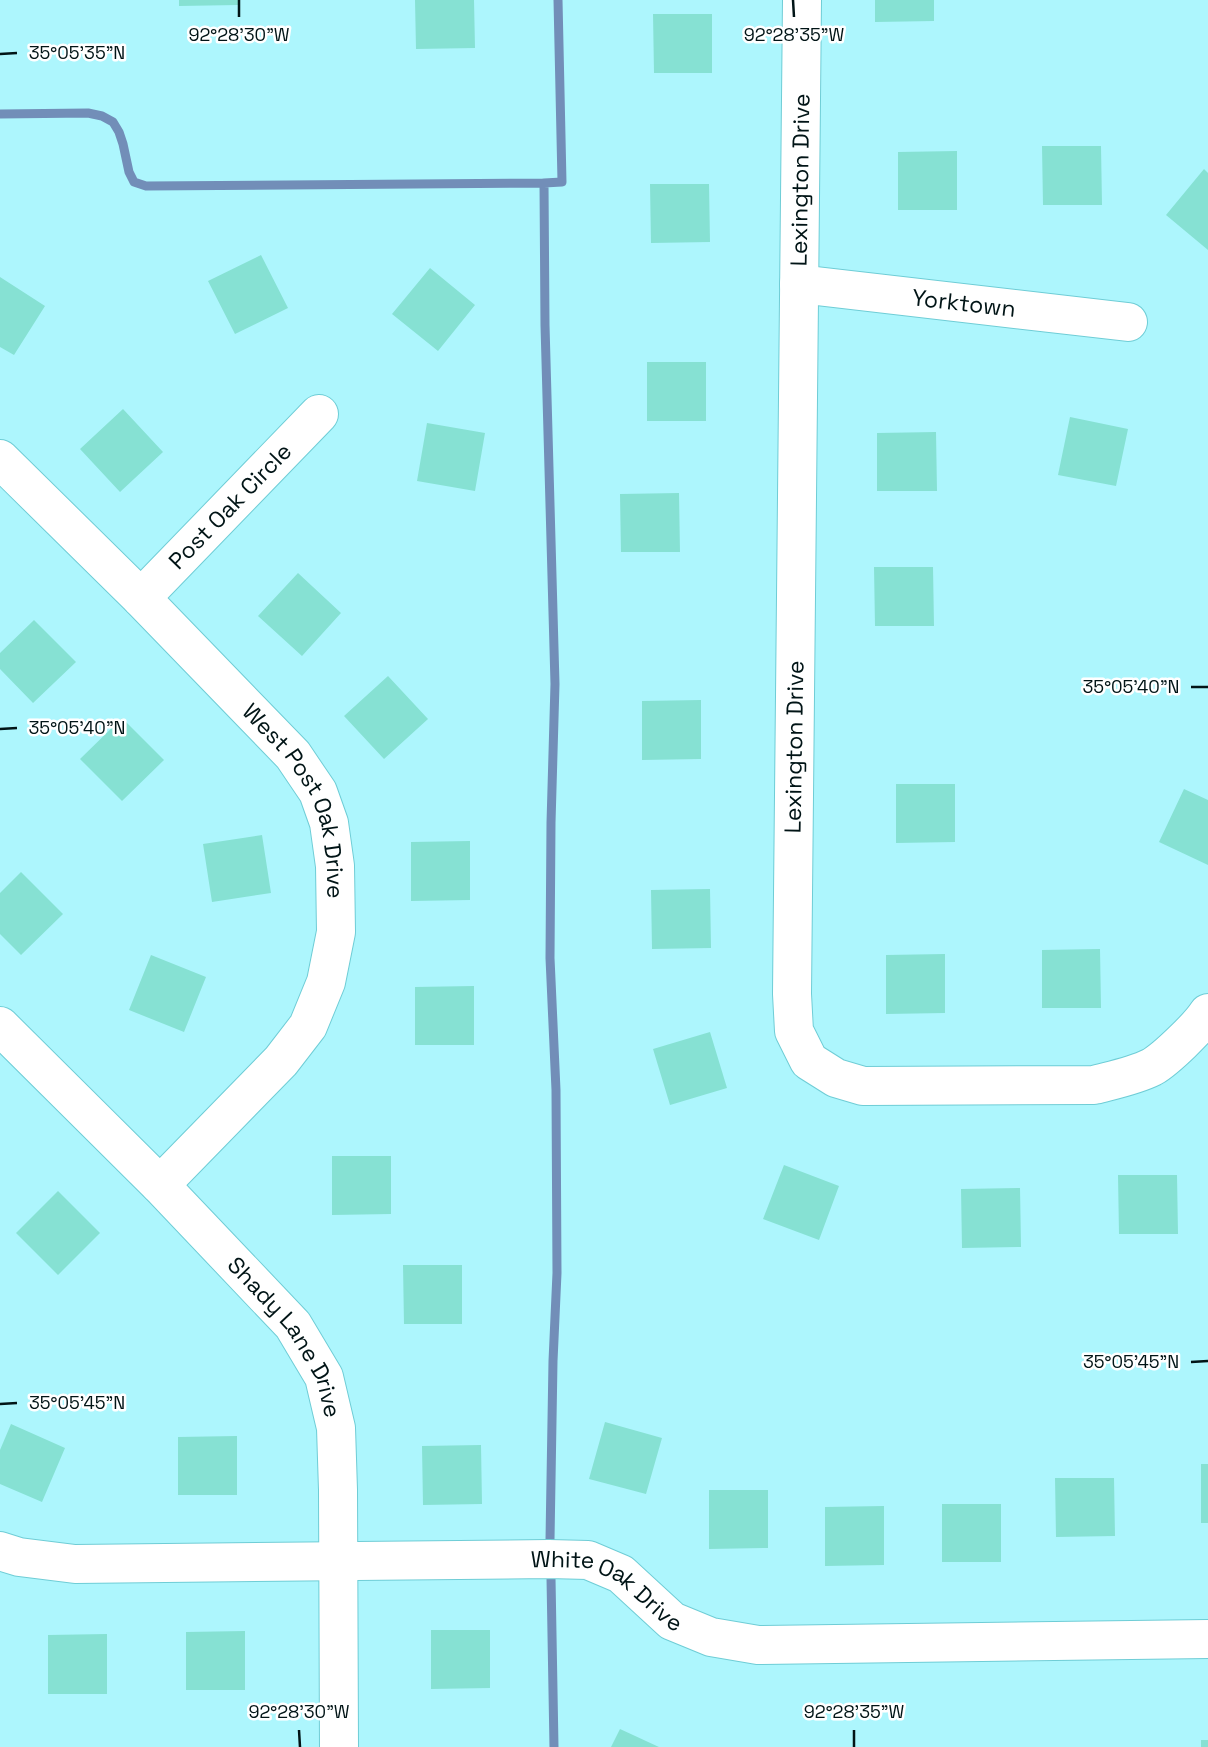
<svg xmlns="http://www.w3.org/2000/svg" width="1208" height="1747" font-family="'Space Grotesk',sans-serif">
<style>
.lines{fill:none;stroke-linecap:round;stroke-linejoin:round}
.stream{stroke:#728eb8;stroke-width:9}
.building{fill:#86e1d3}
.minor-casing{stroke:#6fcdd6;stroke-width:40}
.minor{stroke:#fff;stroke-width:38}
.ticks{fill:none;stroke:#011416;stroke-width:2.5}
.labels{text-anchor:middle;stroke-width:5;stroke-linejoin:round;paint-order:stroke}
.street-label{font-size:23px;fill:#011416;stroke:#fff}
.ticks-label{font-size:18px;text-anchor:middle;fill:#011416;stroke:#fff;stroke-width:5;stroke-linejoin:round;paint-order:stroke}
</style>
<rect width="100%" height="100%" fill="#adf6fd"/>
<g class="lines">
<path class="stream" d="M0,114L88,113L102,116L113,122L119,132L123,144L129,172L134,182L146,186L544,183
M550,1540L553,1361L557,1273L556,1090L550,958L551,823L555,684L545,325L544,183L562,182L558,0
M551,1578L554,1747"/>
</g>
<path class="building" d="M179,0H238V5L179,6Z
M415,0H474L475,48L416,49Z
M875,0H934V21L875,22Z
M653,14H712V73H654Z
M1042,146H1101L1102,205H1043Z
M957,151V210H898V152Z
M1204,169L1208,173V250L1166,215Z
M650,184H709L710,242L651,243Z
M261,255L288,308L235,334L208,281Z
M430,268L475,305L438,351L392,314Z
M0,277L45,306L14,355L0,347Z
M647,362H706V421H647Z
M123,409L163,452L120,492L80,449Z
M1070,417L1128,429L1116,486L1058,475Z
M427,423L485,433L475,491L417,481Z
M936,432L937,491H877V433Z
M679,493L680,552H621L620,494Z
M874,567H933L934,626H875Z
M298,573L341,613L302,656L258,616Z
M34,620L76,662L33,703L0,669V653Z
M388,676L428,719L384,759L344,716Z
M701,700V759L642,760V701Z
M122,718L164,760L122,801L80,759Z
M896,784H955V842L896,843Z
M1184,789L1208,800V865L1159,842Z
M262,835L271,893L212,902L203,844Z
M470,841V900L411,901V842Z
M21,872L63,914L21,955L0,934V893Z
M710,889L711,948L652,949L651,890Z
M1100,949L1101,1008H1042V950Z
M945,954V1013L886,1014V955Z
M151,955L206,977L184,1032L129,1010Z
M474,986V1045H415V987Z
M710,1032L727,1088L670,1105L653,1049Z
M332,1156H391V1214L332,1215Z
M784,1165L839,1186L819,1240L763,1219Z
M1118,1175H1177L1178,1234H1119Z
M1020,1188L1021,1247L962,1248L961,1189Z
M58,1191L100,1233L58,1275L16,1233Z
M403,1265H462V1324H404Z
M605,1422L662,1438L646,1494L589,1479Z
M11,1424L65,1448L42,1502L0,1484V1450Z
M237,1436V1495H178V1437Z
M481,1445L482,1504L423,1505L422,1446Z
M1201,1464H1208V1523H1201Z
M1055,1478H1114L1115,1536L1056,1537Z
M709,1490H768V1548L709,1549Z
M942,1504H1001V1562H942Z
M884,1506V1565L825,1566V1507Z
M431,1630H490V1688L431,1689Z
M245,1631V1690H186V1632Z
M107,1634V1694H48V1635Z
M620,1729L659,1747H611Z
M1201,1740H1208V1747H1201Z"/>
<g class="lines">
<g class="minor-casing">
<g id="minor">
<path d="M802,0L792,994L794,1031L809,1061L836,1078L863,1086L1094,1085C1113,1080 1134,1076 1152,1067C1166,1059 1199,1027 1208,1013"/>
<path id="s1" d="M799,284L1128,322"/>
<path id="s2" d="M0,459L141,598L293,755L318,792L329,823L335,866L336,932L326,982L308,1026L281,1061L160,1185"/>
<path id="s3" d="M141,598L319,414"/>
<path id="s4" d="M0,1026L160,1185L293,1325L324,1377L336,1428L338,1490L339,1747"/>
<path id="s5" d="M0,1551L19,1557L75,1564L549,1559L588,1560L621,1574L672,1621L711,1637L758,1645L1208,1639"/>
</g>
</g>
<use href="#minor" class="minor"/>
</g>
<path class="ticks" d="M239,0V17M793,0L794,17M0,54L17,53M1191,687H1208M0,729L17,728M1191,1362L1208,1361M0,1404L17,1403M299,1730L300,1747M854,1730V1747"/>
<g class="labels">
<g class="street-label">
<text transform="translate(800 180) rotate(-89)" y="8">Lexington Drive</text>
<text dy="8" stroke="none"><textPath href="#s1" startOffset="166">Yorktown</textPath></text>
<text dy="8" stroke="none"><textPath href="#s3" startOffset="128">Post Oak Circle</textPath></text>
<text transform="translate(794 747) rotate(-89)" y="8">Lexington Drive</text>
<text dy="8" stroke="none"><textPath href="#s2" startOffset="460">West Post Oak Drive</textPath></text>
<text dy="8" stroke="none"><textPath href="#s4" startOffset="425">Shady Lane Drive</textPath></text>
<text dy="8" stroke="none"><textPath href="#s5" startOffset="618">White Oak Drive</textPath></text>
</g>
</g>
<g class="ticks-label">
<text x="239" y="41">92°28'30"W</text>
<text x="794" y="41">92°28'35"W</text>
<text x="77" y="59">35°05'35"N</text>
<text x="1131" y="693">35°05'40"N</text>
<text x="77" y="734">35°05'40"N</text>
<text x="1131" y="1368">35°05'45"N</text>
<text x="77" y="1409">35°05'45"N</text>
<text x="299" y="1718">92°28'30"W</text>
<text x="854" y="1718">92°28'35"W</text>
</g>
</svg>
